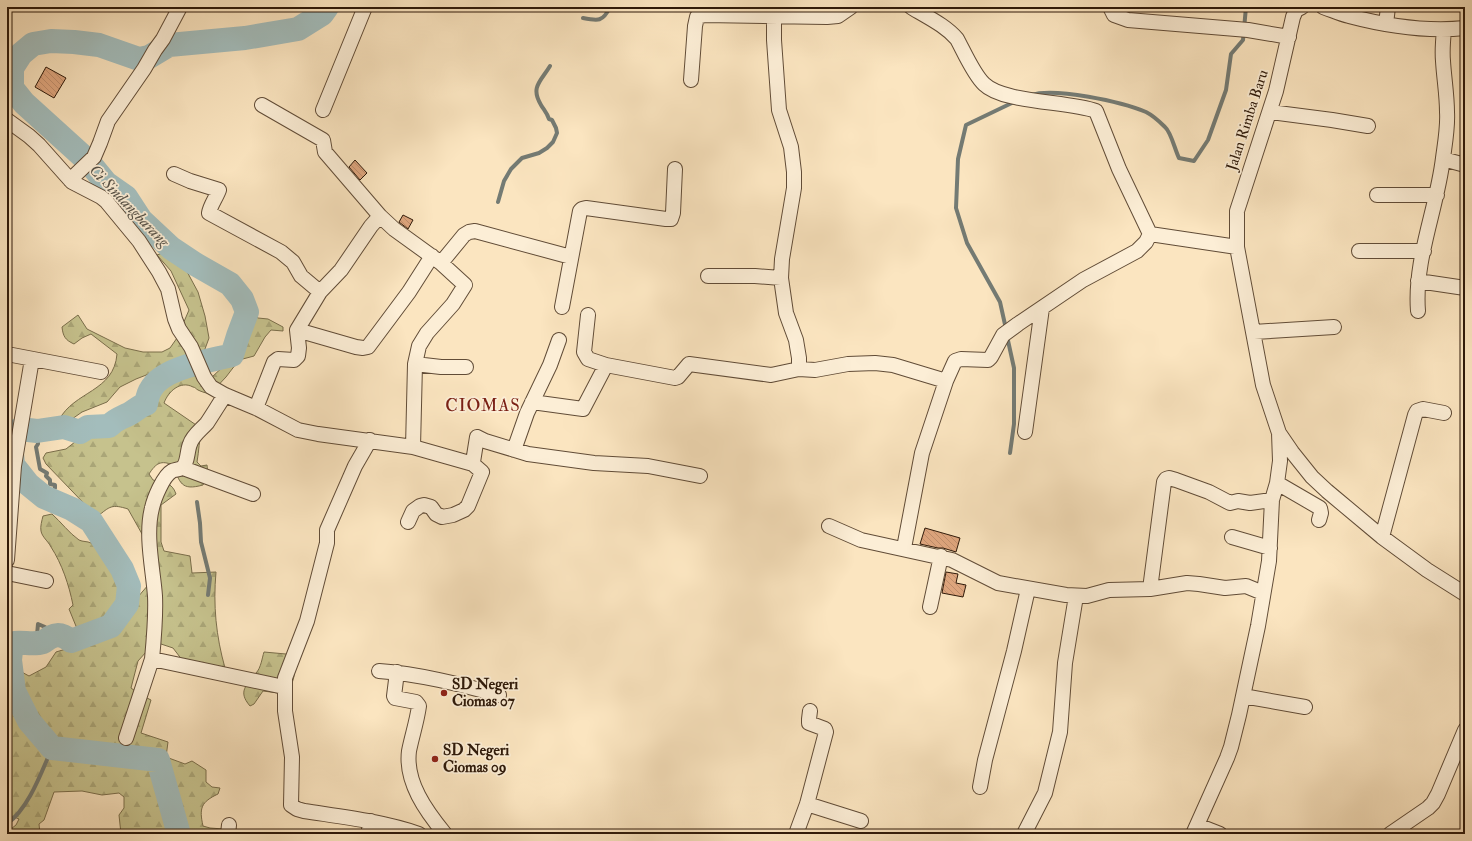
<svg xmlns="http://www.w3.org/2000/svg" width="1472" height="841" font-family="'IM FELL Double Pica',serif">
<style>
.forest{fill:url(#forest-firs);stroke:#7a6e4b}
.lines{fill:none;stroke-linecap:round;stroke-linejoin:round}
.stream{stroke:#747b74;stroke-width:4}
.river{stroke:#a3bdbc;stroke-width:24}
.building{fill:url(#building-back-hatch);stroke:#2e1909}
.minor-casing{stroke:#614c37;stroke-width:16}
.minor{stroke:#fceed6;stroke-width:14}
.poi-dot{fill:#8f2418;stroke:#fceed6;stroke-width:1.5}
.labels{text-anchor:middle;stroke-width:3.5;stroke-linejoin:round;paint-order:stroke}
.street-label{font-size:15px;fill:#2e1909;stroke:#fceed6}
.poi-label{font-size:15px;font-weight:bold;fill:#2e1909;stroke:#fceed6;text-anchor:start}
.water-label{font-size:16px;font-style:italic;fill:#575248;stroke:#fceed6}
.quarter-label{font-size:17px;letter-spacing:1px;fill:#7a1f14;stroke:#fceed6}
</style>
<defs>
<pattern id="forest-firs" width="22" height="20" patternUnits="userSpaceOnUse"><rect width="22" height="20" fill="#c6c28d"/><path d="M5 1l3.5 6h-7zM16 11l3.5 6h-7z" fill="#aaa678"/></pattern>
<pattern id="building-back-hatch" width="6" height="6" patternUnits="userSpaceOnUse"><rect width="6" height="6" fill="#dfa67e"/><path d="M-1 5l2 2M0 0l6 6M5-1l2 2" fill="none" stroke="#c08e6c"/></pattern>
</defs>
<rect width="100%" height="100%" fill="#fbe5c0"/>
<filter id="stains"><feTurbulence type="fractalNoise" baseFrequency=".005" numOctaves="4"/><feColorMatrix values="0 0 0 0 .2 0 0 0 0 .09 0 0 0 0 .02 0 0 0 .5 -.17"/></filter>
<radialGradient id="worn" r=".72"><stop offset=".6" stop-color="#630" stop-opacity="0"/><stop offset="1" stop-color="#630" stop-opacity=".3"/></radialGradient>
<path class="forest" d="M165,252L173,255L184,266L198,292L205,316L209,338L205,349L202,352L190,358L136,379L120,387L107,402L82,412L72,419L63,422L59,420C74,391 114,392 117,354L91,334L82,338L74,344C65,340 63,336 62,327L78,315L87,329L125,348L143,352H162L170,348L177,338L189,310L171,271L157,255Z
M250,313L258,318L268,319L283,327V331L271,330L265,337L254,356L239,360L226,377L210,394C206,393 202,392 198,390C196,389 195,387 193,387C180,380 168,392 164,403L202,429C199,440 199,451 197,462L201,466L207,465L208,475L203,485C181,491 180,483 173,465C161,460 156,463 149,474L153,480C164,483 172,482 176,494L161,505V542L164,551L190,556L192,573L216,572C213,605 216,636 225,668L186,665L173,648L155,642L138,661L131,688L141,695L151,700L141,733L168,742L166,757L185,764L192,761L206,770V782L212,787L220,788L218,794C201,802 199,808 203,826L210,828L237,830L238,834H121L119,815L124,808V797L119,793L102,795L82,791L54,792L44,820L39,824L40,834H7V832L16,825L19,819L7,814V664L29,676L46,667L56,652L76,646L80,636L69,609L73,605C69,585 62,564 51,547C48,541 42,537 41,531C40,527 42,520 43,516L52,514C61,522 69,533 79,540C83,542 87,541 91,543C107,550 122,577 125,593L131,599L137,598L149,584L151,550L128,509C112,504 110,506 97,517L46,464L43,458L46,453L66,449L80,438L90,433L119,427L144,412L157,392L175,377L184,371L193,369L202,378H211L228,362L235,357L240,336Z
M264,652L297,655C295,669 295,683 286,694L263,691L254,704L250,706C237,691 247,685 256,673C261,668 262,658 264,652Z"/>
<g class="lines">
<path class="stream" d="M583,18C598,21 603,22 610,7
M1031,95C1055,87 1122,102 1146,112C1152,115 1160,122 1165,127C1171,132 1175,150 1179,158L1194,161L1208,140L1226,90L1231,54L1243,40L1246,7
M498,202L504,181L511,169L522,158L539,153L547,148L553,142L557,133L556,128L552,120L549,119C547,113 544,110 541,105C530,87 541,81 550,66
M1006,329L1000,302L967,243L956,208L958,159L966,125L1016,101
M1007,336L1014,368V424L1010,453
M37,431L38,444L36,447L40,469L47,473L46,476L50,480V484L55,485V488L50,494L48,499
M197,502L200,523L201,542L210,578L208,595
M37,643V635L38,624L45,627L52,636
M7,824C29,808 41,773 52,748"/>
<path class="river" d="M178,831L158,760L52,748L29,721L14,691L10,660L11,651L15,643C24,642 34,645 43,642C46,641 48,638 51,637C58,633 65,636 71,641L111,626L127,604L129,586L122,569L91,521L72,509L44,497L28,484L13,465L12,453L13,444L16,433L20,429L37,431L64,427L80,432L88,427L109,426C117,418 119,419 129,414C135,411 139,406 146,404C147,399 148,393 151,389C163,367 210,361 232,355L238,336L247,312L242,299L230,284L195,264L171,248L141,220L126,197L106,183L88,161L24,103L12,88V68L21,54L33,44L51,41L74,42L99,45L139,59L149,57L169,45L245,38L298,29L322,14L327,7"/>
</g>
<path class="building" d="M46,67L66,78L54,98L35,87Z
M355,160L367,173L360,180L349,167Z
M403,215L413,220L408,229L399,222Z
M925,528L960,538L956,552L943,548H938L920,544Z
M946,572L958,574L956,583L966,585L963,597L942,593Z"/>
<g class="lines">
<g class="minor-casing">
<path id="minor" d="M911,7C927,17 945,25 957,39C964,52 974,75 984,84C1003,103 1068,101 1096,111L1119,169L1150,234L1237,247
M1110,7L1114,15L1128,20L1248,30L1289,37
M1302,7L1296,10L1293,17L1276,91L1237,211V247L1263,385L1279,433L1292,452L1312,477L1327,491L1382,537L1427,570L1465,594
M1323,7C1332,10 1340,14 1349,16C1387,26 1426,32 1465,28
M774,16V40L779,110L791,147L794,172V188L782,259L781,278L786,313L796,340L799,358V369
M1386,24L1388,7
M691,80L695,26L697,17L705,15L827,17L838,16L851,7
M262,105L323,140L325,152L380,216
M323,110L365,7
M1270,112L1332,120L1368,126
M7,120L29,136L39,145L72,182L101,197L106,201L139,241L159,272L168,289L175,319L179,329L191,347L204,377L211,387L225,395L256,408L298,430L318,434L413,447
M1443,159L1465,165
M174,174L190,181L219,190C216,198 210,206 209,213L281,252L293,262L301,276L320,292
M70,180L94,157L100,143L108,121L144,69L155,50L163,39L180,7
M1377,195H1437
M1359,251H1424
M441,263L464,235L469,232L475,231L571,257
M708,276H755L781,278
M1418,281L1465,288
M562,307L580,211L582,209L586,208L666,219H671L673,213L675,169
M1418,311C1414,259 1437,209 1443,158C1445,143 1448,127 1447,112C1447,95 1444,78 1443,61C1442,50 1443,40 1444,30
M588,315L584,352L588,359L606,365L675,378L678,377L689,364L771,375L799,369L815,370L848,364L875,363L893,365L946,381
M297,330L356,347L363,348L368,347L409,292L432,256
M1254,332L1334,327
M7,354L101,372
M415,364L441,367H466
M532,402L583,409L606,365
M256,408L274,362L278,359L294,360L298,356L299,348L297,330L320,292L341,270L371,226L380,216L394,229L441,263L465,285L453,304L427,333L419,346L415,364L413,447L473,464
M1025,432L1042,308
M370,440L355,466L327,530V543L307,621L285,678V711L292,757L291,805L297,809L304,811C343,817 381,821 419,834
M514,450L527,413L550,365L559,340
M183,468L253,494
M1277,483L1320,508L1321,513L1319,520
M408,522L413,511L420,506L424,505L431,507L436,514L442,517L453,515L464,510L468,506L482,472L474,465L473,462L477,437L485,441L528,454L594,463L648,466L700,476
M829,526L861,540L952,560L998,583L1066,595L1087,596L1109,590L1150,589L1187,583L1199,584L1225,588L1246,586L1263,593
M1232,537L1270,548
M1382,537L1415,415L1417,411L1423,409L1444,413
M904,548L922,453L946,381L955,361L961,359L988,360L991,357L1003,335L1018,324L1083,280L1137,251L1146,242L1150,234
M7,560L14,466L32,359
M7,573L46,581
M1150,589L1164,482L1166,479L1169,478L1176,480L1209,492L1230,503L1238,501L1250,503L1272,500
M930,607L941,556
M152,659C154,638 156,617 155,596C153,569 145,535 152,508C154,499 163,476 172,471C175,469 180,470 183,467C188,462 187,451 190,444C193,435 201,430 207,423C213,414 219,404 225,395
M379,671C419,674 459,684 499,695
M397,672L394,696L395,698L416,702L419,706C417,721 412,736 409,751C405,782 426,811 445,834
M1243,696L1305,707
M126,738L152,659L284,687
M980,787L985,760L1014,651L1028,589
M807,804L861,821
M1197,825L1220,834
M228,834L229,825
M368,834L371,821
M796,834L807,804L826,732L825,729L809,723V719L810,711
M1024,834L1045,793L1060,732L1065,663L1076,596
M1193,834L1227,758L1231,747L1239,715L1258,626L1269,561L1272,500L1277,483L1280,461L1279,433
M1390,834L1428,808L1433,803L1438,794L1465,730"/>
</g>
<use href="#minor" class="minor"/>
</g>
<g class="poi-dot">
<circle cx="444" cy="693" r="4"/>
<circle cx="435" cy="759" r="4"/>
</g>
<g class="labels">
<g class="street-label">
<text transform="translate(1247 120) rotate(-72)" y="5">Jalan Rimba Baru</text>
</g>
<g class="poi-label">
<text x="452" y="689">SD Negeri<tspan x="452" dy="17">Ciomas 07</tspan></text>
<text x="443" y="755">SD Negeri<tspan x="443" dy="17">Ciomas 09</tspan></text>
</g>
<g class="water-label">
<text transform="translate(130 205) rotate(46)" y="6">Ci Sindangbarang</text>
</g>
<g class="quarter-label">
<text x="483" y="411">CIOMAS</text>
</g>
</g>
<rect width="1472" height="841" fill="none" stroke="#fbe5c0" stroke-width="24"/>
<rect x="8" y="8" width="1456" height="825" fill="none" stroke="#2e1909" stroke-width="2"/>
<rect x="12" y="12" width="1448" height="817" fill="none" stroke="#2e1909"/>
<rect width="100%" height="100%" filter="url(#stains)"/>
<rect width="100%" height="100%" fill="url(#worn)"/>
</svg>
